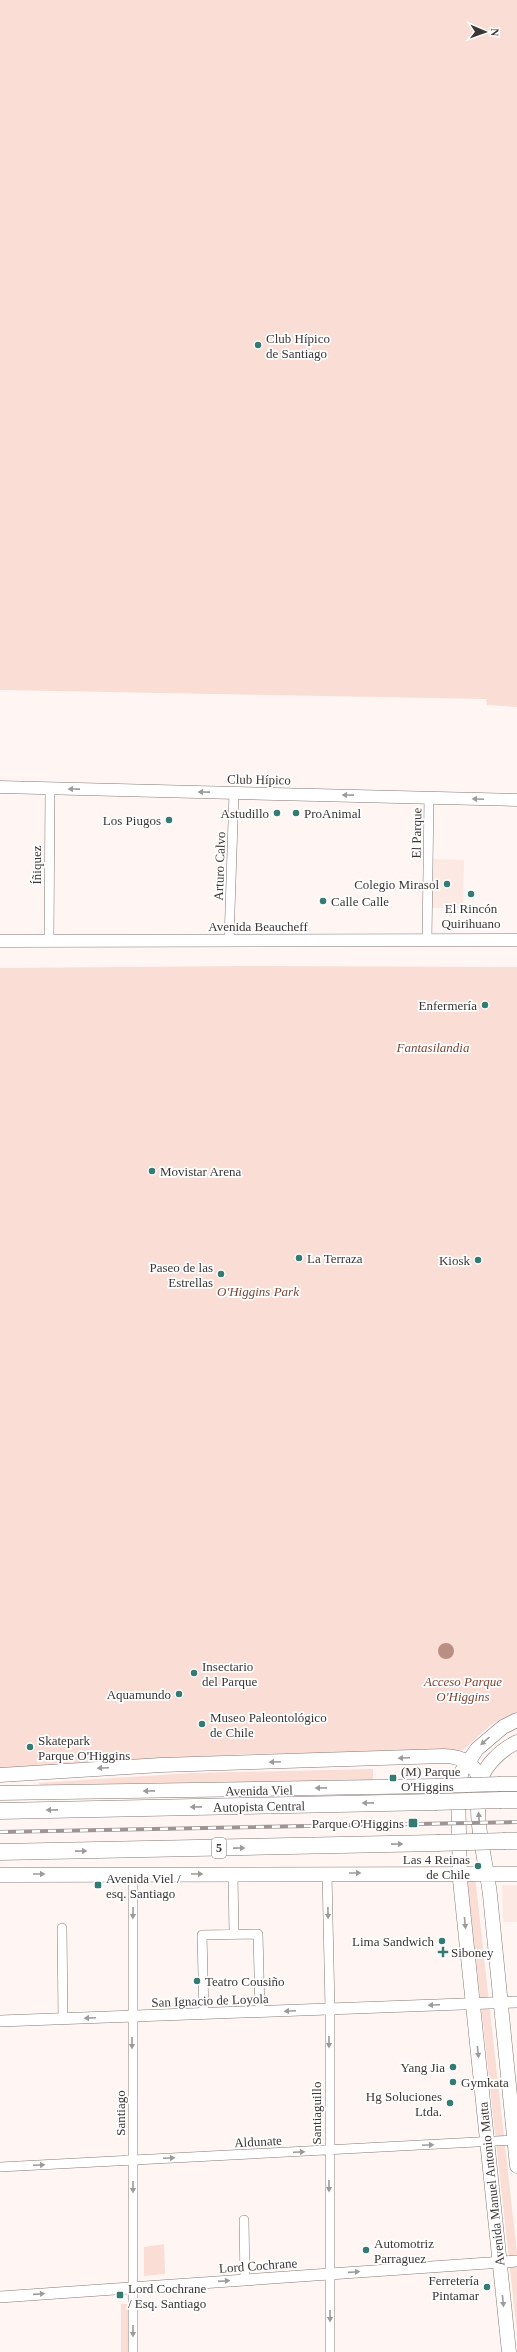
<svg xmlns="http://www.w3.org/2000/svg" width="517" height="2352" font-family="Georgia,serif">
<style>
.built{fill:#fde9e3}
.green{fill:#faddd4}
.water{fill:#b98f84}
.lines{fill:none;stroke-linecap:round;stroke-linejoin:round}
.minor-casing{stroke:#837976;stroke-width:10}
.tertiary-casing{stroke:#837976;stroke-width:12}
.secondary-casing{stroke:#837976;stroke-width:13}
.primary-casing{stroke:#837976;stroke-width:15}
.motorway-casing{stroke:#837976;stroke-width:17}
.minor{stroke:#fff;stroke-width:9}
.tertiary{stroke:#fff;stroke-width:11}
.secondary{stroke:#fff;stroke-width:12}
.primary{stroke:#fff;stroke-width:14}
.motorway{stroke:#fff;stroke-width:16}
.rail-casing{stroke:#9c9593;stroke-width:4}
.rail{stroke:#fff;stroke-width:2.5;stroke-dasharray:8;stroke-linecap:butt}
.primary-bridge-casing{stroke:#837976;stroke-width:15;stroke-linecap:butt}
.motorway-bridge-casing{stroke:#837976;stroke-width:17;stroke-linecap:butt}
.primary-bridge{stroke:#fff;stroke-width:14}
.motorway-bridge{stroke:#fff;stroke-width:16}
.oneway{fill:#9d9a9a}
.poi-dot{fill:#337b73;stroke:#fff;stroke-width:1.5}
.labels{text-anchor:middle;stroke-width:3.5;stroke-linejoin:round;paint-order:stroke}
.shield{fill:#fff;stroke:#767272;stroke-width:1}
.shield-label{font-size:12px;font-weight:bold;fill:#3b3635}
.poi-label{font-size:13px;fill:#3b3635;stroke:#fff;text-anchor:start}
.street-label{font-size:13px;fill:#3b3635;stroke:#fff}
.park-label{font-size:13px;font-style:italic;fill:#7e4535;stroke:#fff}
</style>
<rect width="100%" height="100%" fill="#fff6f3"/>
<path class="built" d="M431,859L464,860L463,908H430Z
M502,1885H517V1922H503Z"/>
<path class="green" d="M0,0H517V707L487,705L486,699L0,690Z
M246,966L517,967V1712L492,1724L463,1750L404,1754V1750L386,1752L250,1754L0,1768V968Z
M373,1769V1780L40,1785L38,1783L192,1773Z
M475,1876L517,2253V2333L467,1877Z
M164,2244L165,2274L144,2276V2247Z
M121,2304H129V2352H121Z"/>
<path class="water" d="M438 1651a8 8 0 1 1 16 0a8 8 0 1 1-16 0Z"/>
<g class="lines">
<g class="minor-casing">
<path id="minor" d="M229,940L234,792
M427,940L429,797
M49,941L50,789
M133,1874V2352
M233,1874L234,1934
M327,1874L330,2009V2352
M62,1928L63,2019
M204,2014L202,1935L258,1934L260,2012
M0,2167L517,2140
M244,2220L245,2280"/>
</g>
<g class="tertiary-casing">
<path id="tertiary" d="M0,2021L517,2002
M0,2297L517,2261"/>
</g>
<g class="secondary-casing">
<path id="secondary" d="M0,787L517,800
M0,941L517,940"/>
</g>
<g class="primary-casing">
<path id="primary" d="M517,1742C501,1750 483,1766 480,1784C473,1820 486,1859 490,1895C499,1985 508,2076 517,2166
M0,1775L161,1765L444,1756C464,1757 476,1763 480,1783
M500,1784H517
M0,1793L436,1786
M0,1875L517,1874
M509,2352L460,1880L458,1788L462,1771L477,1749L503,1727L517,1720"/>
</g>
<g class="motorway-casing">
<path id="motorway" d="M501,1800H517
M0,1811L435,1802
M505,1841H517
M0,1852L437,1843"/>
</g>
<use href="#minor" class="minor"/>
<use href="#tertiary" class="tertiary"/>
<use href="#secondary" class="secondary"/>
<use href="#primary" class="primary"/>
<use href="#motorway" class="motorway"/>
<g class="rail-casing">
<path id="rail" d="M0,1832L517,1822"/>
</g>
<use href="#rail" class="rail"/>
<g class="primary-bridge-casing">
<path id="primary-bridge" d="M436,1786L500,1784"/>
</g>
<g class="motorway-bridge-casing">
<path id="motorway-bridge" d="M435,1802L501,1800
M437,1843L505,1841"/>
</g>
<use href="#primary-bridge" class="primary-bridge"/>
<use href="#motorway-bridge" class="motorway-bridge"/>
</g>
<defs><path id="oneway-solid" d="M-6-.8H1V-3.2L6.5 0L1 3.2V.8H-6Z"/></defs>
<g class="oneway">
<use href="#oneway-solid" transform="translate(74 789) rotate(-179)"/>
<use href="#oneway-solid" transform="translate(204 792) rotate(-179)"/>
<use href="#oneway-solid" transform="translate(348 795) rotate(-179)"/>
<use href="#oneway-solid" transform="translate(478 799) rotate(-178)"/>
<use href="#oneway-solid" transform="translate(485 1741) rotate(138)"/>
<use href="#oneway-solid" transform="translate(404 1758) rotate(178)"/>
<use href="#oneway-solid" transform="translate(275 1762) rotate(178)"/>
<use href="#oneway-solid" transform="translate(103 1768) rotate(177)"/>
<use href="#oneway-solid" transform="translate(321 1788) rotate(179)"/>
<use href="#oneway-solid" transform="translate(149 1791) rotate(179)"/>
<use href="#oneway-solid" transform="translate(368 1803) rotate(179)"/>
<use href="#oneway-solid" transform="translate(196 1807) rotate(179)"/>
<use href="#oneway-solid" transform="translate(52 1810) rotate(179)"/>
<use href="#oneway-solid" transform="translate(479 1818) rotate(-94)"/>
<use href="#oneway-solid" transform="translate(397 1844) rotate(-1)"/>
<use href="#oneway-solid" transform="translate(239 1848) rotate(-1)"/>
<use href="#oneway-solid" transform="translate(81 1851) rotate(-1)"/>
<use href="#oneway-solid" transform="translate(355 1873)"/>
<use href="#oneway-solid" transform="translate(39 1874)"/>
<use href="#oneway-solid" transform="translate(197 1874)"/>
<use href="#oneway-solid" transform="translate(133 1913) rotate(91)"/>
<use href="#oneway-solid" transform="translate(328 1913) rotate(89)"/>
<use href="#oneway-solid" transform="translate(465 1923) rotate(84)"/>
<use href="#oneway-solid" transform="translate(434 2005) rotate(178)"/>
<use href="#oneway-solid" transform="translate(290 2011) rotate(178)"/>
<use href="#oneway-solid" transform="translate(90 2018) rotate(178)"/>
<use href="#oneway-solid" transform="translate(329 2042) rotate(90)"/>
<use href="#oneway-solid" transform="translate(132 2043) rotate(90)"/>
<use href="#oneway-solid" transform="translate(478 2052) rotate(84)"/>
<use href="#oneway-solid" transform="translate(428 2145) rotate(-3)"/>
<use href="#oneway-solid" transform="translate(299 2152) rotate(-3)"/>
<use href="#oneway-solid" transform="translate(169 2158) rotate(-3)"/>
<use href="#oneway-solid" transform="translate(39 2165) rotate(-3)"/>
<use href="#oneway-solid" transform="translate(329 2186) rotate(90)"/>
<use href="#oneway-solid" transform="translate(133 2187) rotate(90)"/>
<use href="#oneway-solid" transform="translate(354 2272) rotate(-4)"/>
<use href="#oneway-solid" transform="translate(224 2281) rotate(-4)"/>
<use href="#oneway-solid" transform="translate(39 2294) rotate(-4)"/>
<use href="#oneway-solid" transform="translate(503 2301) rotate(84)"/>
<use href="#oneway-solid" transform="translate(330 2316) rotate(90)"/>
<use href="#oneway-solid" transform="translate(133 2331) rotate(90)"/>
</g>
<g class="poi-dot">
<circle cx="258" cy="345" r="4"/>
<circle cx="277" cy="813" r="4"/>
<circle cx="296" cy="813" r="4"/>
<circle cx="169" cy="820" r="4"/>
<circle cx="447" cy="884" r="4"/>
<circle cx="471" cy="894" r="4"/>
<circle cx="323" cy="901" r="4"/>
<circle cx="485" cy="1005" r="4"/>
<circle cx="152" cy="1171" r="4"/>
<circle cx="299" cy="1258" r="4"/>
<circle cx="478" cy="1260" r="4"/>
<circle cx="221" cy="1274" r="4"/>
<circle cx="194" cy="1673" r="4"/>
<circle cx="179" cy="1694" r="4"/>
<circle cx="202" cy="1724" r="4"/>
<circle cx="30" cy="1747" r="4"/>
<rect x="389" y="1774" width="8" height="8" rx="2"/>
<rect x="408" y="1818" width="10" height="10" rx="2"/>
<circle cx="478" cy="1866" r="4"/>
<rect x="94" y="1881" width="8" height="8" rx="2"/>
<circle cx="442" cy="1941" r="4"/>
<path d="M441 1946h4v4h4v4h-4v4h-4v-4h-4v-4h4z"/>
<circle cx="197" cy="1981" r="4"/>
<circle cx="453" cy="2067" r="4"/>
<circle cx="453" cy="2082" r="4"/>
<circle cx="450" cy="2103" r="4"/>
<circle cx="366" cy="2250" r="4"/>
<circle cx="487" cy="2287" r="4"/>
<rect x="116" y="2291" width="8" height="8" rx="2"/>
</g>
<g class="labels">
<rect class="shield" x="212" y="1838" width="14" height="20" rx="3"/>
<g class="shield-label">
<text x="219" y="1852">5</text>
</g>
<g class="poi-label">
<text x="266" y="343">Club Hípico<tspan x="266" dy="15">de Santiago</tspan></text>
<text x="269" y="818" text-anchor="end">Astudillo</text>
<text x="304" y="818">ProAnimal</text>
<text x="161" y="825" text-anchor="end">Los Piugos</text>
<text x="439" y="889" text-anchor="end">Colegio Mirasol</text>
<text x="331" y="906">Calle Calle</text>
<text x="471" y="913" text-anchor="middle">El Rincón<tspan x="471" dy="15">Quirihuano</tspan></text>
<text x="477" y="1010" text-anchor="end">Enfermería</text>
<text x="160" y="1176">Movistar Arena</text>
<text x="307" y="1263">La Terraza</text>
<text x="470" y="1265" text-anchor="end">Kiosk</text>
<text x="213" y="1272" text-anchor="end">Paseo de las<tspan x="213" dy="15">Estrellas</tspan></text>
<text x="202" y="1671">Insectario<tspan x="202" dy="15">del Parque</tspan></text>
<text x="171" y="1699" text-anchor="end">Aquamundo</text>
<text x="210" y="1722">Museo Paleontológico<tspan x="210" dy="15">de Chile</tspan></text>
<text x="38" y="1745">Skatepark<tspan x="38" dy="15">Parque O'Higgins</tspan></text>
<text x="401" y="1776">(M) Parque<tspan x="401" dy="15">O'Higgins</tspan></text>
<text x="404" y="1828" text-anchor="end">Parque O'Higgins</text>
<text x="470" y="1864" text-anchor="end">Las 4 Reinas<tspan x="470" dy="15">de Chile</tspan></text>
<text x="106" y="1883">Avenida Viel /<tspan x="106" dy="15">esq. Santiago</tspan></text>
<text x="434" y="1946" text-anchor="end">Lima Sandwich</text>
<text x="451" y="1957">Siboney</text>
<text x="205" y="1986">Teatro Cousiño</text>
<text x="445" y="2072" text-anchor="end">Yang Jia</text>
<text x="461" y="2087">Gymkata</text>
<text x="442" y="2101" text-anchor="end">Hg Soluciones<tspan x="442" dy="15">Ltda.</tspan></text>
<text x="374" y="2248">Automotriz<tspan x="374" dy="15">Parraguez</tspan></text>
<text x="479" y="2285" text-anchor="end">Ferretería<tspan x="479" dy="15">Pintamar</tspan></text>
<text x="128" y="2293">Lord Cochrane<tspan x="128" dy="15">/ Esq. Santiago</tspan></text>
</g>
<g class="street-label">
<text transform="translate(259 779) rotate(1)" y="5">Club Hípico</text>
<text transform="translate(416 833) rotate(-89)" y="5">El Parque</text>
<text transform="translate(36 865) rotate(-90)" y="5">Íñiquez</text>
<text transform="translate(219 866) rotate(-88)" y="5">Arturo Calvo</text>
<text x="258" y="931">Avenida Beaucheff</text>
<text transform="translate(259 1790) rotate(-1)" y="5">Avenida Viel</text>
<text transform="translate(259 1806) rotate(-1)" y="5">Autopista Central</text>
<text transform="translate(210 2000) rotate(-2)" y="5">San Ignacio de Loyola</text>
<text transform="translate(120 2113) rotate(-90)" y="5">Santiago</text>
<text transform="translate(316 2113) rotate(-90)" y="5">Santiaguillo</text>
<text transform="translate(258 2141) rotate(-3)" y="5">Aldunate</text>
<text transform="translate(491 2184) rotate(-96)" y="5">Avenida Manuel Antonio Matta</text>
<text transform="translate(258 2265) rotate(-4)" y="5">Lord Cochrane</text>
</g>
<g class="park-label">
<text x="433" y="1052">Fantasilandia</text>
<text x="258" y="1296">O'Higgins Park</text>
<text x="463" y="1686">Acceso Parque<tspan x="463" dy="15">O'Higgins</tspan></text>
</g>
</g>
<g transform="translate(485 32) rotate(92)" stroke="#ffffff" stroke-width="3" paint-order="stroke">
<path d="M0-3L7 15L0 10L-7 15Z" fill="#3b3635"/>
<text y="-6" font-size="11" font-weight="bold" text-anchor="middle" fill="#3b3635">N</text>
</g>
</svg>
